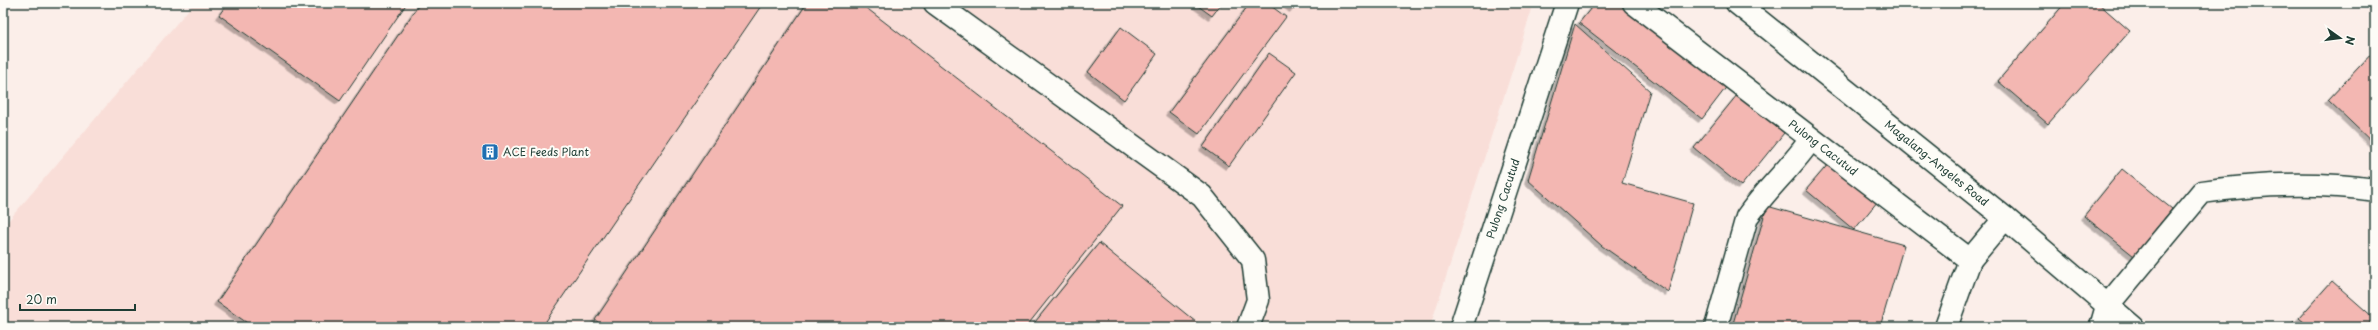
<svg xmlns="http://www.w3.org/2000/svg" width="2378" height="330" font-family="'Playpen Sans',sans-serif">
<style>
.built{fill:#f9ded8}
.building{fill:#f3b7b2;stroke:#1f3d34;filter:url(#shadow)}
.lines{fill:none;stroke-linecap:round;stroke-linejoin:round}
.service-casing{stroke:#1f3d34;stroke-width:25}
.minor-casing{stroke:#1f3d34;stroke-width:25}
.secondary-casing{stroke:#1f3d34;stroke-width:25}
.service{stroke:#fdfcf7;stroke-width:22}
.minor{stroke:#fdfcf7;stroke-width:22}
.secondary{stroke:#fdfcf7;stroke-width:22}
.labels{text-anchor:middle;stroke-width:4;stroke-linejoin:round;paint-order:stroke}
.street-label{font-size:11px;fill:#1f3d34;stroke:#fdfcf7}
.poi-label{font-size:11px;fill:#1f3d34;stroke:#fdfcf7;text-anchor:start}
</style>
<defs>
<filter id="shadow"><feDropShadow dx="-3.5" dy="3.5" stdDeviation="0" flood-color="#0004"/></filter>
</defs>
<rect width="100%" height="100%" fill="#fbeee9"/>
<filter id="ink" filterUnits="userSpaceOnUse"><feTurbulence type="fractalNoise" baseFrequency=".025" numOctaves="2"/><feDisplacementMap in="SourceGraphic" scale="8" xChannelSelector="R" yChannelSelector="G"/><feConvolveMatrix kernelMatrix="1 2 1 2 8 2 1 2 1" color-interpolation-filters="sRGB"/></filter>
<g filter="url(#ink)">
<path class="built" d="M194,3H1534L1430,327H3V227Z"/>
<path class="building" d="M228,3H407L340,101L219,15Z
M420,3H763L542,327H253L217,302Z
M807,3H860L1122,206L1026,327H605L595,320Z
M1194,3H1222L1212,16Z
M1250,3H1267L1286,17L1199,134L1169,112Z
M1286,3H1298L1293,9Z
M1595,3H1622L1728,85L1702,119L1579,23Z
M2065,3H2098L2130,31L2048,124L1998,81Z
M1575,24L1650,91L1622,183L1693,203L1668,292L1602,246L1528,180Z
M1121,27L1157,54L1124,100L1088,72Z
M2375,50V145L2328,100Z
M1269,53L1296,72L1229,166L1203,147Z
M1737,95L1784,133L1741,186L1694,148Z
M1830,162L1878,201L1854,230L1806,190Z
M2122,169L2172,209L2134,256L2084,216Z
M1767,206L1904,245L1880,327H1732Z
M1099,243L1202,327H1031Z
M2332,281L2374,318L2366,327H2310L2299,318Z
M1957,321L1977,327H1955Z
M2294,321L2302,327H2289Z"/>
<g class="lines">
<g class="service-casing">
<path id="service" d="M935,3L1202,196L1253,260L1258,300L1248,327
M2107,306L2202,192C2258,184 2319,182 2375,190
M1716,327L1747,217C1766,189 1792,167 1811,139
M1946,327L1970,260"/>
</g>
<g class="minor-casing">
<g id="minor">
<path id="s1" d="M1634,3L1970,260L2005,218"/>
<path id="s2" d="M1461,327L1567,3"/>
<path d="M2101,327L2107,306"/>
</g>
</g>
<g class="secondary-casing">
<g id="secondary">
<path id="s3" d="M1737,3L2005,218L2133,327"/>
</g>
</g>
<use href="#service" class="service"/>
<use href="#minor" class="minor"/>
<use href="#secondary" class="secondary"/>
</g>
</g>
<defs>
<g id="building-square" transform="scale(0.9)"><rect x="-9" y="-9" width="18" height="18" rx="4" fill="#1f6fb2" stroke="#fdfcf7"/><path d="M-4-6H4V6H1V3H-1V6H-4ZM-2.5-4.3h1.7v1.8h-1.7ZM.8-4.3h1.7v1.8H.8ZM-2.5-1h1.7V.8h-1.7ZM.8-1h1.7V.8H.8Z" fill="#fff"/></g>
</defs>
<g fill-rule="evenodd">
<use href="#building-square" x="490" y="152"/>
</g>
<g class="labels">
<g class="street-label">
<text dy="4" stroke="none"><textPath href="#s1" startOffset="238">Pulong Cacutud</textPath></text>
<text dy="4" stroke="none"><textPath href="#s3" startOffset="256">Magalang-Angeles Road</textPath></text>
<text dy="4" stroke="none"><textPath href="#s2" startOffset="135">Pulong Cacutud</textPath></text>
</g>
<g class="poi-label">
<text x="503" y="156">ACE Feeds Plant</text>
</g>
</g>
<rect width="2378" height="330" fill="none" stroke="#fdfcf7" stroke-width="16"/>
<rect x="8" y="8" width="2362" height="314" fill="none" stroke="#1f3d34" stroke-width="1.5" filter="url(#ink)"/>
<g transform="translate(2340 38) rotate(104)" stroke="#fdfcf7" stroke-width="3" paint-order="stroke">
<path d="M0-3L7 15L0 10L-7 15Z" fill="#1f3d34"/>
<text y="-6" font-size="11" font-weight="bold" text-anchor="middle" fill="#1f3d34">N</text>
</g>
<path d="M20 304v6h115v-6" fill="none" stroke="#1f3d34" stroke-width="2"/>
<text x="26" y="304" font-size="12" fill="#1f3d34" stroke="#fdfcf7" stroke-width="3" paint-order="stroke">20 m</text>
</svg>
